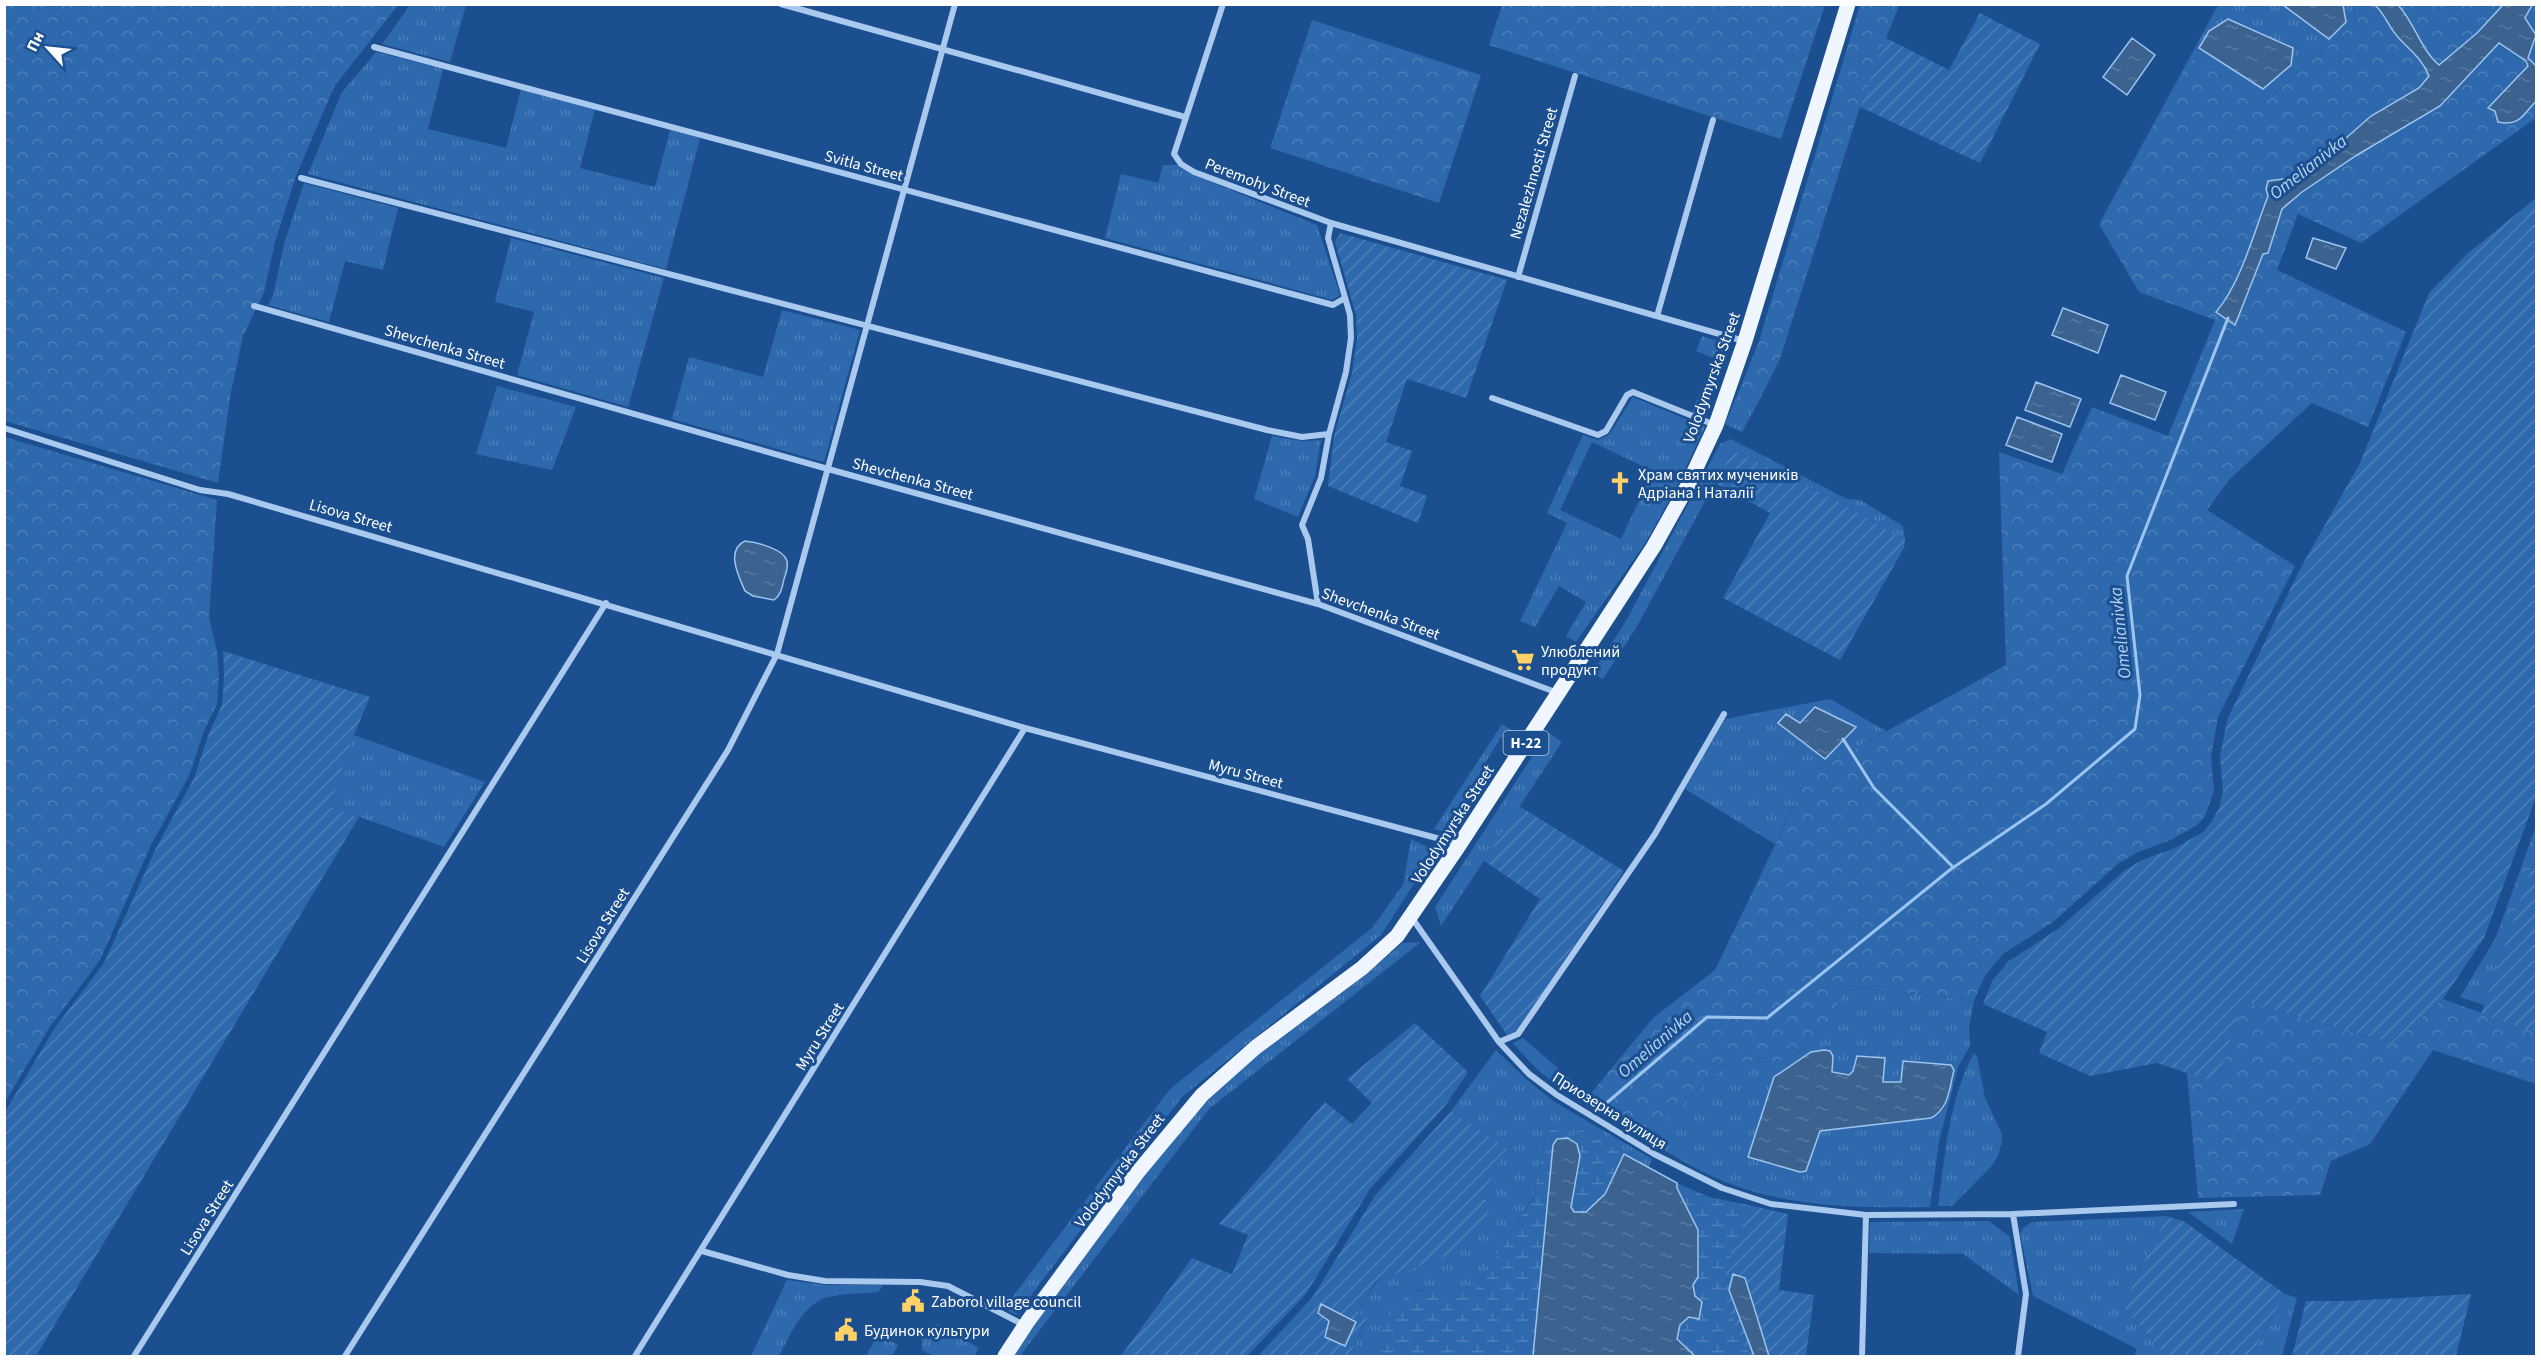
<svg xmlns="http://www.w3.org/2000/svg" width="2541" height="1361" font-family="'Source Sans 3',sans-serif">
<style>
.grass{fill:url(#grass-tufts);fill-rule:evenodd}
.forest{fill:url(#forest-crowns)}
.wetland{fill:url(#wetland-marsh)}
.park{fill:#2e69ad}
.garden{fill:url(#garden-furrows)}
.water{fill:url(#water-ripples);stroke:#9cc4f0;stroke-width:1.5}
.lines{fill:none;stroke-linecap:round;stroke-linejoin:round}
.stream{stroke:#9cc4f0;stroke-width:3}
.street{stroke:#a9c9ee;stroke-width:6}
.primary{stroke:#f0f6ff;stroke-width:15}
.labels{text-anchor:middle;stroke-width:6;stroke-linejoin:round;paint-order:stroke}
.shield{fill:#1b4f8f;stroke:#bbcadd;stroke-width:1.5}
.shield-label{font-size:15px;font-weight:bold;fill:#fff}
.street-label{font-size:16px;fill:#fff;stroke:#1b4f8f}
.poi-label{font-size:16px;fill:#fff;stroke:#1b4f8f;text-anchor:start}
.water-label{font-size:18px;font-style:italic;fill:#b5d3f5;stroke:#1b4f8f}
</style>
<defs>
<pattern id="grass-tufts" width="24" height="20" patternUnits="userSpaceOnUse" patternTransform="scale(1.5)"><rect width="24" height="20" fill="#2e69ad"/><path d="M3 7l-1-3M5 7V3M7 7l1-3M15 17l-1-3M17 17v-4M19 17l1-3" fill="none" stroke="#4d80b9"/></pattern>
<pattern id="forest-crowns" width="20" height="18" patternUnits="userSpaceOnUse" patternTransform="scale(1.5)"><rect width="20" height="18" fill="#2e69ad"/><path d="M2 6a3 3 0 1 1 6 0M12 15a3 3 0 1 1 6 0" fill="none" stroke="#4d80b9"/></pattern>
<pattern id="wetland-marsh" width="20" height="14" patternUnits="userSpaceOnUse" patternTransform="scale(1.5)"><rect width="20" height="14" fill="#2e69ad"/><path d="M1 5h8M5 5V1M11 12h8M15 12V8" fill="none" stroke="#4d80b9"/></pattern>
<pattern id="garden-furrows" width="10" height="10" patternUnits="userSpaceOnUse" patternTransform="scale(1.5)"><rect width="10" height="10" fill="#2e69ad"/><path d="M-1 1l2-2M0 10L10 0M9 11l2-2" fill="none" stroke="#4d80b9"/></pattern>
<pattern id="water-ripples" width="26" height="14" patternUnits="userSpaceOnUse" patternTransform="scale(1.5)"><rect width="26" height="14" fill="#3c6290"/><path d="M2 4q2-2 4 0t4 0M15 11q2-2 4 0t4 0" fill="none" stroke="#597aa1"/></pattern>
</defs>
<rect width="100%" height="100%" fill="#1b4f8f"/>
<path class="grass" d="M410,5H466L450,62L382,44Z
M2218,5H2283L2329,39L2346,22L2343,5H2353L2357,21L2265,102L2190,57Z
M376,52L443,69L428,129L506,148L521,89L595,109L580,168L655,187L670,130L700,138L666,269L308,174L342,92Z
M1163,165H1177L1189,173L1317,225L1340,295L1332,300L1105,238L1121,174L1158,183Z
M304,183L398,208L383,270L345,261L329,322L268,305L273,296L284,244Z
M511,238L664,278L628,407L517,375L534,312L495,302Z
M782,310L860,330L824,462L672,419L689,357L763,377Z
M1702,336L1721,342L1728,356L1705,417L1692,412L1714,358L1696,351Z
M497,386L576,407L552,470L476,454Z
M1741,386L1761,397L1742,432L1725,424Z
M1633,397L1705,427L1678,484L1646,542L1576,642L1566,636L1586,602L1559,586L1535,627L1520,621L1567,523L1547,513L1583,435L1598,440L1609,435ZM1592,442L1653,471L1621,539L1560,510Z
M1272,436L1302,441L1321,440L1315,476L1298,517L1254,499Z
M1731,439L1847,499L1860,500L1900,524L1903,527L1905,540L1838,501L1733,450L1636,628L1603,679L1592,673L1626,621L1720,444Z
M1830,699L1886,731L1809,774L1775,844L1685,789L1725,719ZM1786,715L1800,724L1856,728L1843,739L1778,723Z
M1502,724L1515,732L1509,741L1501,737L1485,763L1492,768L1450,834L1434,829Z
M1548,732L1562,742L1441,926L1435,907Z
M354,735L485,782L444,847L329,806Z
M1411,839L1435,851L1381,935L1182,1097L1016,1315L1004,1308L1170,1089L1372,928L1403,885Z
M2496,937L2507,940L2484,1005L2460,997Z
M1421,942L1209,1109L1020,1356H1010L1142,1177L1206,1098L1259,1051L1350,987L1403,943Z
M1847,986L1974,1001L1969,1029L1970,1046L1958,1067L1939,1142L1930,1207C1862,1208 1790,1208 1725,1182C1697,1171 1670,1153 1644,1139L1731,1061L1780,1062L1819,1040ZM1824,1050L1833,1056L1832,1072L1849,1075L1853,1071L1854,1061L1885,1059L1883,1082H1901L1903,1061L1946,1103L1943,1110L1931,1118L1820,1131L1774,1077L1811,1052Z
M1523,1038L1589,1095L1583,1103C1555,1086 1534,1068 1513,1043Z
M1496,1050L1526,1079L1553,1101L1652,1159L1648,1168L1580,1129L1573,1140L1568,1138L1567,1132L1546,1134L1534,1195L1476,1289L1461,1293L1420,1290L1372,1356H1349L1367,1320L1358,1312L1377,1281L1447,1256L1493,1203L1481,1198L1506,1148L1451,1111Z
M1974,1053L1977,1057L1985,1098L2001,1132L2002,1141L1998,1156L1990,1168L1952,1206H1938C1945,1156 1949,1098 1974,1053Z
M2244,1209L2232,1244L2188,1212Z
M2167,1216L2122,1306L2166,1356H2134L2137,1349L2033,1296L2020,1234L2023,1228L2032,1222Z
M1989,1221L2010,1237L2019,1295L1963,1254L1869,1253L1870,1222Z
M787,1280L825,1285H883L878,1292C860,1294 833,1292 817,1302C798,1314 789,1338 779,1356H751Z
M2285,1294L2297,1298L2282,1356H2251Z
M937,1324L979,1348L974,1356H933L922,1350V1336L926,1327Z
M878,1334L898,1345L892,1356H866Z"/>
<path class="forest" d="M4,5H398L334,87L296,176L275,242L264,292L243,336L231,392L218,483L5,421Z
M1502,5L1823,4L1825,5L1781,139L1489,45Z
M1860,5H1899L1860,107L1780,359L1761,397L1741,386L1759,341Z
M2353,5H2536V118L2361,243L2298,214L2277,270L2406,332L2368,427L2312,403L2230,479L2207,510L2295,566L2218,717L2211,757L2214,791L2205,816L2197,825L2171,840L2138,852L2119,863L2053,922L2003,954L1984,977L1974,1001L1847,986L1819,1040L1780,1062L1731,1061L1644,1139L1583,1103L1653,1018L1715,970L1809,774L2006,665L1999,452L2062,474L2092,407L2168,436L2215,320L2139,292L2099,224L2190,57L2265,102L2357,21Z
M1312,20L1481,75L1439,203L1270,148Z
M5,437L217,500L209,618L217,651L219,674L217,704L204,731L189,776L151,845L100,960L50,1027L5,1102Z
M2536,826V854L2507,940L2496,937Z
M2443,999L2536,1033V1084L2433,1050L2370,1144L2331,1161L2320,1195L2198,1198L2187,1073L2217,1083L2243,1001L2392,1043Z"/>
<path class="wetland" d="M1580,1129L1624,1154L1605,1194L1585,1212H1574L1571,1207C1574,1189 1587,1154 1573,1140Z
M1551,1130L1568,1132V1138L1557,1139L1553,1145L1533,1356H1372C1380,1345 1379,1328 1388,1317C1420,1273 1433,1300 1476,1289L1534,1196L1546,1134Z
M1677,1183L1709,1197L1753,1206L1725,1276L1726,1294L1750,1356H1695L1677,1339L1680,1325L1689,1317L1695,1296Z"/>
<path class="park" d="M258,248L270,252L262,279L249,275Z"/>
<path class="garden" d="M1980,13L2040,44L1980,163L1860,107L1886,38L1949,70Z
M2536,198V797L2484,938L2443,999L2392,1043L2243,1001L2217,1083L2157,1063L2090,1076L2039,1053L2047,1032L1983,1004L1992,981L2009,961L2058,929L2124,871L2142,860L2175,848L2203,832L2212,821L2219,808L2223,792L2220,757L2227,720L2300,569L2360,463L2429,293L2466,255Z
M1340,233L1507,280L1466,398L1407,379L1386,442L1412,451L1400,486L1427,496L1418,523L1328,486L1334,436L1352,373L1357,338L1356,315L1335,242Z
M1733,450L1838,501L1905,540L1904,548L1840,660L1723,598L1770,513L1715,483Z
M223,651L370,697L354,735L329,806L359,817L36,1356H5V1112L54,1029L104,963L156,848L194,778L209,733L222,705L224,674Z
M1519,806L1624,871L1517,1031L1507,1035L1480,996L1540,899L1484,861Z
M2536,854V1033L2481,1014Z
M1415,1023L1468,1072L1445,1106L1370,1189L1306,1294L1247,1356H1121L1192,1258L1232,1274L1248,1235L1219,1224L1325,1102L1352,1124L1372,1103L1347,1079Z
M1451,1111L1507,1148L1481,1198L1493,1203L1479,1229L1447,1256L1376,1281L1358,1312L1367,1319L1349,1356H1258L1312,1298L1376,1194Z
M1753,1206L1788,1214L1779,1290L1814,1295L1806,1356H1769L1746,1279L1730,1290L1754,1356H1750C1740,1334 1721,1302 1725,1276C1728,1258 1746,1224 1753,1206Z
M2167,1216L2185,1222L2285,1294L2251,1356H2166L2122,1306Z
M2471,1294L2456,1356H2292L2306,1301H2346Z"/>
<path class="water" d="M2283,5H2343L2346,22L2329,39Z
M2375,5H2398C2415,23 2420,49 2439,65L2477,33L2503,5H2532L2525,18L2536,35L2528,58L2536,66V101C2523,115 2519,127 2498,122L2495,111L2488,108L2528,66L2526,61L2499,43L2440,106L2357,155L2302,192L2282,209L2268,253L2263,254L2235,325L2216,312C2241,283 2254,232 2268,196L2266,189L2268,181L2283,179L2288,184L2303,176L2371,116L2419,88L2429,76C2422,58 2409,50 2397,36C2388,26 2385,14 2375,5Z
M2228,19L2293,48L2291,65L2263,89L2199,48L2209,31Z
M2132,38L2155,55L2127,95L2103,77Z
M2313,238L2346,248L2336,269L2306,258Z
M2063,308L2108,325L2098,353L2052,335Z
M2121,375L2166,392L2155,420L2110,403Z
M2036,382L2081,399L2070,427L2025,410Z
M2017,417L2062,434L2052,462L2006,445Z
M745,541C756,542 784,549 787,561C788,567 786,574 784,579C782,588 781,595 774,600L753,596L745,591C739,577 725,550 745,541Z
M1815,707L1856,727L1825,759L1778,723L1786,714L1800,723Z
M1824,1050L1830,1051L1833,1056L1832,1072L1849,1075L1853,1071L1857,1056L1885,1058L1883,1082H1901L1903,1061L1951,1065L1954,1070C1949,1089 1949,1109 1931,1118L1820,1131L1806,1171L1800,1172L1748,1157L1774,1077L1811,1052Z
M1568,1138L1577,1144L1580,1156L1571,1207L1574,1212H1586L1605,1194L1624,1154L1677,1183V1188L1698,1230V1277L1693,1285L1695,1296L1702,1302L1699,1319L1689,1317L1680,1325L1677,1339L1695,1356H1533L1553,1145L1557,1139Z
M1733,1274L1745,1278L1769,1356H1754L1729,1290Z
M1321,1304L1356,1322L1345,1346L1325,1337L1329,1321L1318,1313Z"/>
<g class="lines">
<path class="stream" d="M1843,739L1874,788L1953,867
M1596,1112L1707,1017L1767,1018L1951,869L2046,804L2135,729L2140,695L2127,576L2228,318"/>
<path class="street" d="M781,4L1185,117
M1223,4L1174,154L1181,164L1194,172L1331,223L1744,341
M374,47L1333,305L1345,298
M301,178L1267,430L1302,437L1329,434
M1518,277L1575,76
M254,306L828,469L1318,604L1558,693
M1657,316L1713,120
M1492,398L1598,435L1606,431L1627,395L1633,392L1715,425
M4,428L200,490L228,494L1025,728L1459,844
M1318,604L1308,539L1302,525L1321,478L1329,434L1346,372L1351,338L1350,315L1328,238L1331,223
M1412,918L1499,1042L1529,1074L1557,1095L1654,1154L1722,1188L1771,1204L1866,1215L2013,1214L2026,1294L2018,1356
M1499,1042L1518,1034L1655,834L1724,714
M2013,1214L2234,1204
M702,1251L788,1275L825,1281L920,1282L948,1286L1024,1325
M134,1356L606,603
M345,1356L728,750L777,654L955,4
M635,1356L1025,728
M1862,1356L1866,1215"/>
<path class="primary" d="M1005,1356L1028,1321L1137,1173L1202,1095L1256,1047L1362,968L1397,936L1460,844L1654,546L1687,487L1716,425L1745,341L1848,4"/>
</g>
<defs>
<g id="church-bare" transform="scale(1.8)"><path d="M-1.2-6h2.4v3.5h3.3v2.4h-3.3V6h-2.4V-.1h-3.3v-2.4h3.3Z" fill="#ffd166" stroke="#1b4f8f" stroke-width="2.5" paint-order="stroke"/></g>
<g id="supermarket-bare" transform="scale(1.8)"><path d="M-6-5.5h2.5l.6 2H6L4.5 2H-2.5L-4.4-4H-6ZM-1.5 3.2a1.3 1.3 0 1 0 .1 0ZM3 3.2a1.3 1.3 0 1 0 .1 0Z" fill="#ffd166" stroke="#1b4f8f" stroke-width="2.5" paint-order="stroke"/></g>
<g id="civic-bare" transform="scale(1.8)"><path d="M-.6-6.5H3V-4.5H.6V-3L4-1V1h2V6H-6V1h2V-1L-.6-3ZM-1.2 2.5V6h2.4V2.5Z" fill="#ffd166" stroke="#1b4f8f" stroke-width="2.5" paint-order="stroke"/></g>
</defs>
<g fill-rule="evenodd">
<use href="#church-bare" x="1620" y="483"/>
<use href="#supermarket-bare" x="1523" y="660"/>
<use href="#civic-bare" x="913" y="1301"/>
<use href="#civic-bare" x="846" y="1330"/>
</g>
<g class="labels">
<rect class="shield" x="1503.5" y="731" width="45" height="24" rx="4.5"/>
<g class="shield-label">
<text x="1526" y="748">Н-22</text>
</g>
<g class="street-label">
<text transform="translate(864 165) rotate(15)" y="6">Svitla Street</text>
<text transform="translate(1533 173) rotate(-74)" y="6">Nezalezhnosti Street</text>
<text transform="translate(1258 182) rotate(21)" y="6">Peremohy Street</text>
<text transform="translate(445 346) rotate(16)" y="6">Shevchenka Street</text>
<text transform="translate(1711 377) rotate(-70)" y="6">Volodymyrska Street</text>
<text transform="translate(913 478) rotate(15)" y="6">Shevchenka Street</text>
<text transform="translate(351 515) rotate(16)" y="6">Lisova Street</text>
<text transform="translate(1381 613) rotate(20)" y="6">Shevchenka Street</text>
<text transform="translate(1246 773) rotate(15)" y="6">Myru Street</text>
<text transform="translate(1452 824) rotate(-57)" y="6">Volodymyrska Street</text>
<text transform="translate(602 925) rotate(-58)" y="6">Lisova Street</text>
<text transform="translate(819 1036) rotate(-58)" y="6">Myru Street</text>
<text transform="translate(1610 1110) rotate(32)" y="6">Приозерна вулиця</text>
<text transform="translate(1119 1170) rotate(-53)" y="6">Volodymyrska Street</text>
<text transform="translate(206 1217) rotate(-58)" y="6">Lisova Street</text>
</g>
<g class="poi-label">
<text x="1638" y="480">Храм святих мучеників<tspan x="1638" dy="18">Адріана і Наталії</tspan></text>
<text x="1541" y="657">Улюблений<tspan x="1541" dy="18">продукт</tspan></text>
<text x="931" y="1307">Zaborol village council</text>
<text x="864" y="1336">Будинок культури</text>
</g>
<g class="water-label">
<text transform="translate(2308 167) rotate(-38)" y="6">Omelianivka</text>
<text transform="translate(2120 633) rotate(-96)" y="6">Omelianivka</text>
<text transform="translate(1655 1044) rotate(-41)" y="6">Omelianivka</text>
</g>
</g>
<rect width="2541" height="1361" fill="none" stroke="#ffffff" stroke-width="12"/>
<g transform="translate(48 48) rotate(297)" stroke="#1b4f8f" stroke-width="4.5" paint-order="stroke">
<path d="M0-4.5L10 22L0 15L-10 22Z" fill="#ffffff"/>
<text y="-9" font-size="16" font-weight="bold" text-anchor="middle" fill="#ffffff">Пн</text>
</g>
</svg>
